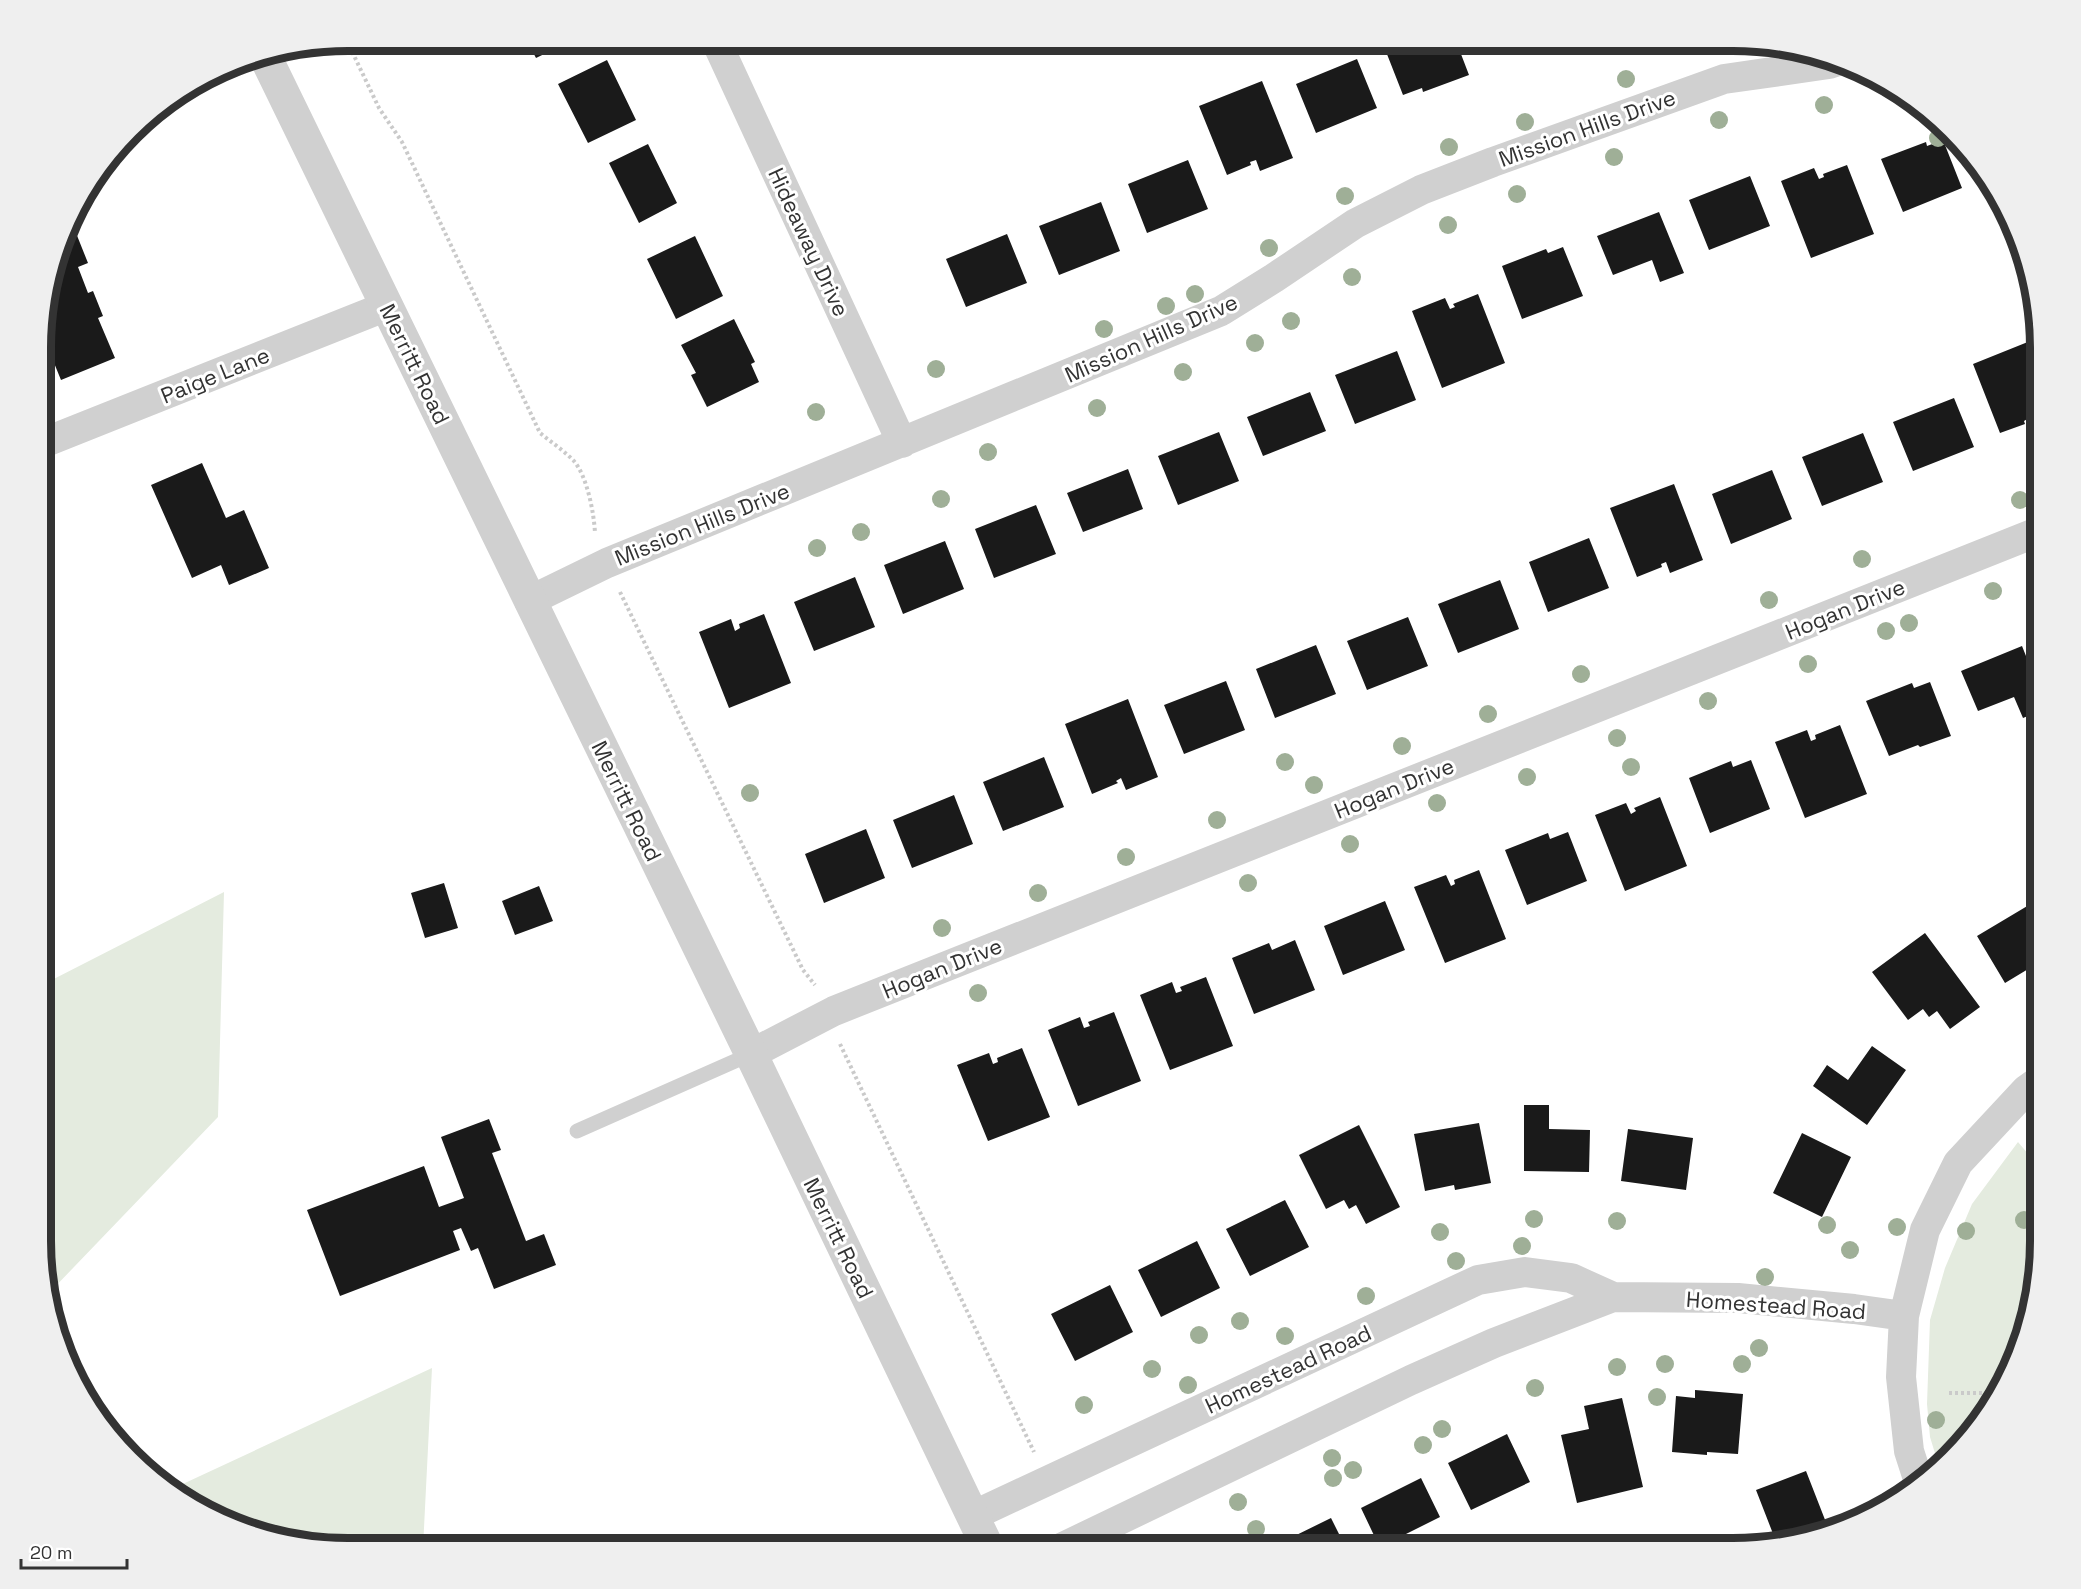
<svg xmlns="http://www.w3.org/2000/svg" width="2081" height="1589" font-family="'Space Grotesk',sans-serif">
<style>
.green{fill:#e4ebdf}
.building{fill:#1a1a1a}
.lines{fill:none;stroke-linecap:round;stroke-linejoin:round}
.path{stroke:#cacaca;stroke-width:4;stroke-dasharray:3 3;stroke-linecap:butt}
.service{stroke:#d0d0d0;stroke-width:15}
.minor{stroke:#d0d0d0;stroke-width:30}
.tertiary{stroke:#d0d0d0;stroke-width:33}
.tree{fill:#9faf97}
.labels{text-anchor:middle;stroke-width:6;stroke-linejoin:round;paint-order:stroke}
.street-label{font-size:22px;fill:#333;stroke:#fff}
.rim{fill:none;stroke:#333;stroke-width:8}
</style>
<rect width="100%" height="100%" fill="#fff"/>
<path class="green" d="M224,892L218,1117L50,1292L41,1261L42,985Z
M2018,1142L2040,1168V1261L2017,1359L1964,1443L1938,1463L1930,1437L1927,1404L1930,1320L1945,1268L1972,1204Z
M432,1368L423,1548H329L231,1525L172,1489Z"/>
<path class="building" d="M527,41H571L536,58Z
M1390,41H1456L1469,75L1423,92L1422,88L1403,95L1383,44Z
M1489,41H1518L1520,45L1495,54Z
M1525,41H1552L1528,51Z
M1357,59L1377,108L1316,133L1296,84Z
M607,60L636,120L588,143L558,84Z
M1262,81L1293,158L1260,171L1256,160L1250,162L1251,165L1227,175L1199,106Z
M1943,140L1962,188L1903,212L1881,159L1926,142L1927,146Z
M648,144L677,203L639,223L609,163Z
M1188,160L1208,209L1147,233L1128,184Z
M1847,165L1874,234L1811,258L1781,181L1814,168L1819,179L1824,177L1823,174Z
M1750,176L1770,226L1709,250L1689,200Z
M1101,202L1120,251L1059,275L1039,226Z
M1659,212L1684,273L1660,282L1652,260L1613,275L1597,236Z
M72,223L88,263L78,267L88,293L93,291L103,316L98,318L115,358L61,380L43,336V308Z
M1007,234L1027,283L966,307L946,259Z
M695,236L723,296L676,319L647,259Z
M1563,247L1583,296L1522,319L1502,266L1546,249L1548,253Z
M1478,294L1505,363L1442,388L1412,311L1445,298L1450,309L1455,307L1453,304Z
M734,319L755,362L751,364L759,382L707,407L691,375L696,373L681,345Z
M2035,339L2040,352V427L2034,430L2029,418L2024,421L2025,424L2000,433L1973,364Z
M1397,351L1416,400L1355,424L1335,375Z
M1310,392L1326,431L1263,456L1247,417Z
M1954,398L1974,447L1913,471L1893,422Z
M1219,432L1239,481L1178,505L1158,456Z
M1863,433L1883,482L1822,506L1802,457Z
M202,463L226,518L244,510L269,568L229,585L221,565L192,578L151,485Z
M1128,469L1143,509L1083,532L1067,493Z
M1772,470L1792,519L1731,544L1712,494Z
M1674,484L1703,560L1670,573L1666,562L1661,564L1662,567L1637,577L1610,508Z
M1036,505L1056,554L994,578L975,529Z
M1589,538L1609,588L1548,612L1529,562Z
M945,541L964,589L903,614L884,565Z
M855,577L875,627L814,651L794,602Z
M1500,580L1519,629L1458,653L1438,604Z
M764,614L791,683L729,708L699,632L731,619L735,631L740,628L739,624Z
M1408,617L1428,666L1367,690L1347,641Z
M1316,645L1336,694L1275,718L1256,669Z
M2022,646L2040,691V711L2023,718L2014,697L1978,711L1961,671Z
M1226,681L1245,730L1184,754L1164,705Z
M1930,682L1951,736L1920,747L1918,745L1889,756L1866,701L1912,683L1914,688Z
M1128,699L1158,777L1126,790L1121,778L1116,781L1118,783L1092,794L1065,724Z
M1840,725L1867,794L1805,818L1775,742L1807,730L1811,741L1816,739L1815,735Z
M1044,757L1064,807L1003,831L983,782Z
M1751,760L1770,809L1710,833L1689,778L1731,761L1733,767Z
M954,795L973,844L912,868L893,820Z
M1660,797L1687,866L1625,891L1595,815L1626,803L1631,814L1636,811L1634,808Z
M866,829L885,878L824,903L805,854Z
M1568,832L1587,881L1527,905L1505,850L1548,833L1550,839Z
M1479,870L1506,939L1445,963L1414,887L1446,875L1451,886L1455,884L1454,880Z
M444,883L458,928L425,938L411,893Z
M539,886L553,921L515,935L502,901Z
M1385,901L1405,950L1343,975L1324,926Z
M2034,902L2040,913V962L2005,983L1977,936Z
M1925,933L1980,1007L1950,1029L1937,1011L1929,1017L1923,1009L1908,1020L1872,972Z
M1295,940L1315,990L1254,1014L1232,958L1269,943L1272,950Z
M1206,977L1233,1046L1170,1070L1140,995L1172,982L1176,993L1182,991L1180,987Z
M1114,1012L1141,1081L1078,1106L1048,1030L1080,1017L1084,1028L1090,1026L1088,1022Z
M1872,1046L1906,1070L1867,1125L1813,1086L1827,1065L1848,1080Z
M1022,1048L1050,1117L988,1141L957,1065L989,1053L993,1064L998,1062L997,1058Z
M1524,1105H1549V1129L1590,1130L1589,1172L1524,1171Z
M489,1119L501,1150L492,1153L526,1241L544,1234L556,1265L494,1289L478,1248L471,1251L461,1228L453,1231L460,1250L340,1296L307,1210L424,1166L439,1207L464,1198L441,1137Z
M1479,1123L1491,1183L1455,1190L1454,1185L1425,1191L1414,1134Z
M1359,1125L1400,1207L1366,1224L1356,1205L1349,1209L1344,1200L1326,1209L1299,1155Z
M1628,1129L1693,1138L1686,1190L1621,1181Z
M1802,1133L1851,1157L1822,1217L1773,1193Z
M1285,1200L1309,1247L1250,1276L1226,1229Z
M1197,1241L1220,1288L1161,1317L1138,1270Z
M1110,1285L1133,1332L1075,1361L1051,1314Z
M1695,1390L1743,1394L1738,1454L1707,1452V1455L1672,1452L1676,1396L1695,1398Z
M1622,1398L1643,1487L1577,1503L1561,1435L1589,1429L1584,1406Z
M1507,1434L1530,1482L1471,1510L1448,1463Z
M1806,1471L1829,1530L1793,1543L1777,1544L1756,1490Z
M1421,1478L1440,1517L1404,1535L1410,1548H1380L1361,1508Z
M1331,1518L1346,1548H1270Z
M684,1536L688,1548H651Z"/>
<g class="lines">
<path class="path" d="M347,41L379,108L402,142L540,433C551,442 563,450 573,460C587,475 594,513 595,533
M620,592L803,970L815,985
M840,1044L1034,1452
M1949,1393H1996"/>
<path class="service" d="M577,1131L751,1054"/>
<path class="minor" d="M716,41L902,443
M43,443L387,306
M529,601L607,563L1221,311L1274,278L1356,223L1421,190L1493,162L1724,79L1829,64L1838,61
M751,1054L834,1011L2040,531
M1918,1479L1909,1451L1901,1377L1904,1316L1925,1230L1958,1163L2026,1090L2040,1080
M972,1516L1478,1280L1525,1272L1571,1278L1613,1297L1738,1298L1854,1309L1904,1316
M1061,1548L1411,1380L1494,1343L1613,1297"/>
<path class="tertiary" d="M264,54L751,1054L988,1548"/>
</g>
<g class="tree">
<circle cx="1626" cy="79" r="9"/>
<circle cx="1824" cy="105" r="9"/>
<circle cx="1719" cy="120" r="9"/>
<circle cx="1525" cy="122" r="9"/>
<circle cx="1938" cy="138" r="9"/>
<circle cx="1449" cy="147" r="9"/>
<circle cx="1614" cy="157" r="9"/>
<circle cx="1517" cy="194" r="9"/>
<circle cx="1345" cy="196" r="9"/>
<circle cx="1448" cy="225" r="9"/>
<circle cx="1269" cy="248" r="9"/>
<circle cx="1352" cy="277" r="9"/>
<circle cx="1195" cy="294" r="9"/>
<circle cx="1166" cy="306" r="9"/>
<circle cx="1291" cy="321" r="9"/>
<circle cx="1104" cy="329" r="9"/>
<circle cx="1255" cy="343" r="9"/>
<circle cx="936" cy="369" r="9"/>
<circle cx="1183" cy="372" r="9"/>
<circle cx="1097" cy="408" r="9"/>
<circle cx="816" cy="412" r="9"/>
<circle cx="988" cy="452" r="9"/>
<circle cx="941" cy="499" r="9"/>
<circle cx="2020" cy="500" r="9"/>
<circle cx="861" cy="532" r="9"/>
<circle cx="817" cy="548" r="9"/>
<circle cx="1862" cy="559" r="9"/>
<circle cx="1993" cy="591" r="9"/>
<circle cx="1769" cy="600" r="9"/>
<circle cx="1909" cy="623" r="9"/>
<circle cx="1886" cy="631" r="9"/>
<circle cx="1808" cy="664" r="9"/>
<circle cx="1581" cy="674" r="9"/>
<circle cx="1708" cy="701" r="9"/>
<circle cx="1488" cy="714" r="9"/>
<circle cx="1617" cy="738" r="9"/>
<circle cx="1402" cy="746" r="9"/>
<circle cx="1285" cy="762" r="9"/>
<circle cx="1631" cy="767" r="9"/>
<circle cx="1527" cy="777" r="9"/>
<circle cx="1314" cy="785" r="9"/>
<circle cx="750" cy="793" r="9"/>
<circle cx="1437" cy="803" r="9"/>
<circle cx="1217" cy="820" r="9"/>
<circle cx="1350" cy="844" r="9"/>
<circle cx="1126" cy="857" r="9"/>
<circle cx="1248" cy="883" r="9"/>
<circle cx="1038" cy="893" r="9"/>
<circle cx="942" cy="928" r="9"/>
<circle cx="978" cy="993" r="9"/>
<circle cx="1534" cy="1219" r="9"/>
<circle cx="2024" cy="1220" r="9"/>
<circle cx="1617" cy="1221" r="9"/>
<circle cx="1827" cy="1225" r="9"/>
<circle cx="1897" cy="1227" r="9"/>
<circle cx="1966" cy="1231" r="9"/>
<circle cx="1440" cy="1232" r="9"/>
<circle cx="1522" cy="1246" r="9"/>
<circle cx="1850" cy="1250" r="9"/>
<circle cx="1456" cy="1261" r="9"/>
<circle cx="1765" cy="1277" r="9"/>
<circle cx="1366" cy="1296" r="9"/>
<circle cx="1240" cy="1321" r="9"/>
<circle cx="1199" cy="1335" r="9"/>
<circle cx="1285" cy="1336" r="9"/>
<circle cx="1759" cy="1348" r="9"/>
<circle cx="1665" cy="1364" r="9"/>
<circle cx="1742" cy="1364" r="9"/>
<circle cx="1617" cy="1367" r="9"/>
<circle cx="1152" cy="1369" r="9"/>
<circle cx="1188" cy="1385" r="9"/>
<circle cx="1535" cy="1388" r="9"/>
<circle cx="1657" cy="1397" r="9"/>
<circle cx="1084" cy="1405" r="9"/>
<circle cx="1936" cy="1420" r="9"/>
<circle cx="1442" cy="1429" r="9"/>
<circle cx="1423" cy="1445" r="9"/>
<circle cx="1332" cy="1458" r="9"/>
<circle cx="1353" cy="1470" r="9"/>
<circle cx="1333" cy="1478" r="9"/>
<circle cx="1238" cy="1502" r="9"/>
<circle cx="1256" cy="1529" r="9"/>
</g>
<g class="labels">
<g class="street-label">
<text transform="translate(1587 128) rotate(-20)" y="8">Mission Hills Drive</text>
<text transform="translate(809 242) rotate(65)" y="8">Hideaway Drive</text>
<text transform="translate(1151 338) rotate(-24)" y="8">Mission Hills Drive</text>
<text transform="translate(415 364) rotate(64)" y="8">Merritt Road</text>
<text transform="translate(215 375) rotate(-22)" y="8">Paige Lane</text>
<text transform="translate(702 524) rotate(-22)" y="8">Mission Hills Drive</text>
<text transform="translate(1845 609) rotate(-22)" y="8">Hogan Drive</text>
<text transform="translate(1394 788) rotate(-22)" y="8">Hogan Drive</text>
<text transform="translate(627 801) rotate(64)" y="8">Merritt Road</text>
<text transform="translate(942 968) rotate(-22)" y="8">Hogan Drive</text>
<text transform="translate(839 1238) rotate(64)" y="8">Merritt Road</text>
<text transform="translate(1776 1305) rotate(4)" y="8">Homestead Road</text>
<text transform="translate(1288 1369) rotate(-25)" y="8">Homestead Road</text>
</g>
</g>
<path d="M0 0H2081V1589H0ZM348 51H1733A297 297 0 0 1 2030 348V1241A297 297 0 0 1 1733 1538H348A297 297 0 0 1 51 1241V348A297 297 0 0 1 348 51Z" fill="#efefef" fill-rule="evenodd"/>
<path class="rim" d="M348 51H1733A297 297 0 0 1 2030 348V1241A297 297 0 0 1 1733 1538H348A297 297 0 0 1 51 1241V348A297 297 0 0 1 348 51Z"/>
<path d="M21 1559v9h106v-9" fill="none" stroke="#333333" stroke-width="3"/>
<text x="30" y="1559" font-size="18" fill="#333333" stroke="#ffffff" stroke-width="4.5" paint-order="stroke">20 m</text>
</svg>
